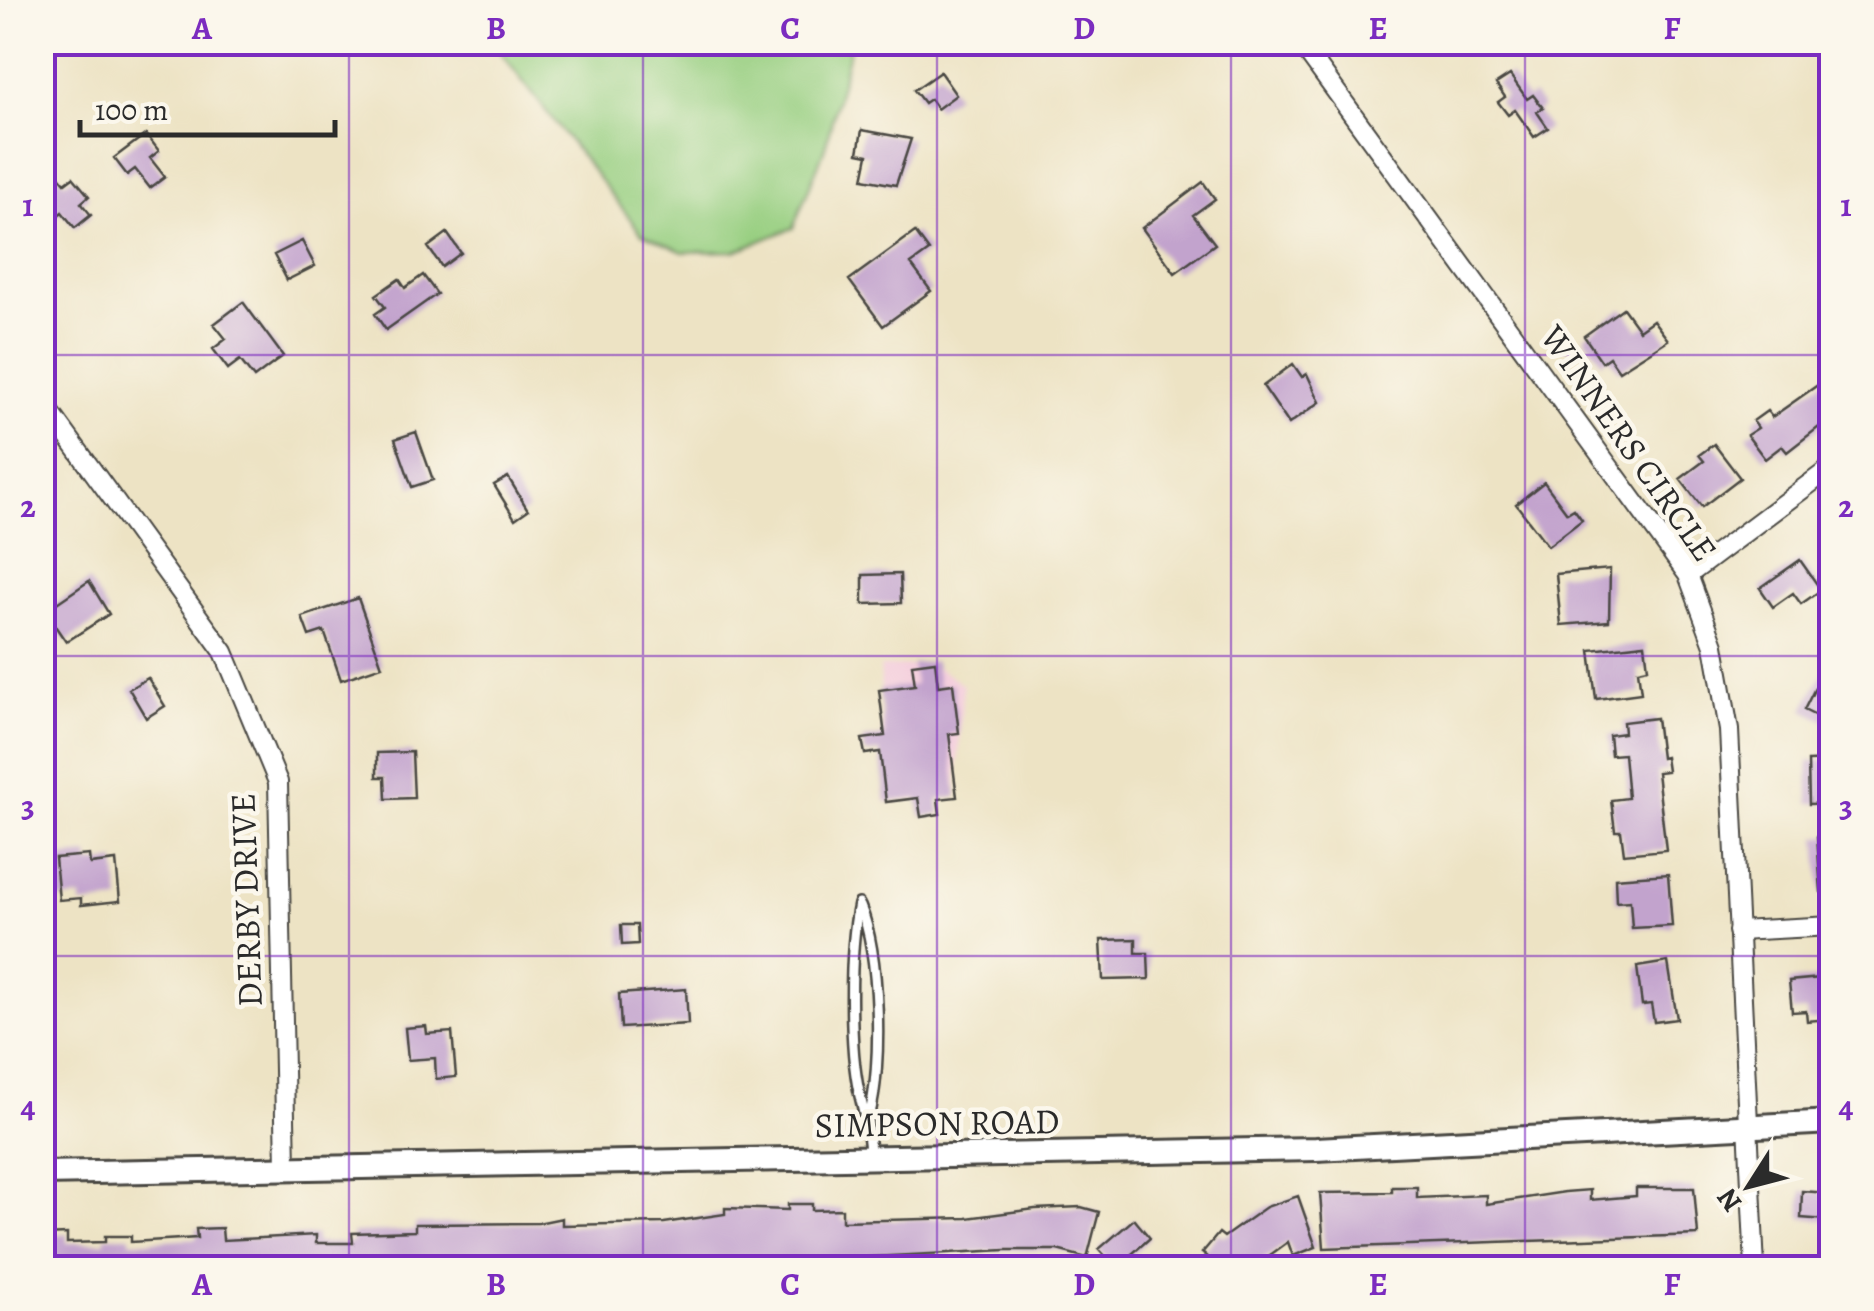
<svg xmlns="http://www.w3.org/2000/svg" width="1874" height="1311" font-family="Alegreya,serif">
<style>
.built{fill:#f4cfdd}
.green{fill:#98cf81;stroke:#627d56;stroke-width:2.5}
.building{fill:#c2a3cd}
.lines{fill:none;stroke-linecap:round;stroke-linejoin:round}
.lane-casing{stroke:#484742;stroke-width:14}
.street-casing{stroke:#484742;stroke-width:22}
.secondary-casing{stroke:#484742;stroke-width:28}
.lane{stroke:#fff;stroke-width:9}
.street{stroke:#fff;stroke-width:18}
.secondary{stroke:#fff;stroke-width:22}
.grid{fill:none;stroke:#7b2cbf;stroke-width:2.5;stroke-opacity:0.55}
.labels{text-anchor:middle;stroke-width:9;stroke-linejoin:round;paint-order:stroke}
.street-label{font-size:35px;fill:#2b2b2b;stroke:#fbf7ec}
.neatline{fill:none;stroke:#7b2cbf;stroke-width:4}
.grid-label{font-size:32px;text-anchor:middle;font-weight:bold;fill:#7b2cbf}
</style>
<rect width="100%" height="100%" fill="#fbf7ec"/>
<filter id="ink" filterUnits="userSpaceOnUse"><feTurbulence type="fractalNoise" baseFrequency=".01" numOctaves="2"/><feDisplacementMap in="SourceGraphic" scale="20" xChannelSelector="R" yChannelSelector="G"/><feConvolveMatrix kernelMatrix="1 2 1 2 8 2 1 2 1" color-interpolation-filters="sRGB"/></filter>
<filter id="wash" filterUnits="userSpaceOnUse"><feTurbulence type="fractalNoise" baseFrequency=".0048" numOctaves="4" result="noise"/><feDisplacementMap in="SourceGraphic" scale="40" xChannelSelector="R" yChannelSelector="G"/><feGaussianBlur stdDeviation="2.25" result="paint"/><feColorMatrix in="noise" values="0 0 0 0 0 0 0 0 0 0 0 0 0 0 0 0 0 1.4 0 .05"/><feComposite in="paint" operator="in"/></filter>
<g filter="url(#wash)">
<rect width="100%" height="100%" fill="#ede3c4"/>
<path class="built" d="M933,665L963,685L956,797L885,802L880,667Z"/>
<path class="green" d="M493,43H851L825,148L793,228L735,251L683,252L642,234Z"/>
<g id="blocks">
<path class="building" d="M940,72L956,95L937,109L930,99L924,103L914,90Z
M1510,75L1527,99L1533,95L1543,108L1537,112L1548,128L1534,137L1515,110L1508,115L1498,102L1505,97L1496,84Z
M862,130L911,139L896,185L863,179L868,155L858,153Z
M146,134L159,151L150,158L165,177L150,188L135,169L127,175L114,158Z
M52,167L65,183L73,177L89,196L81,203L91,215L75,228L62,212L56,217L46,204L51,199L42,188V175Z
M1203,182L1215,199L1193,215L1215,244L1175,273L1142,228Z
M915,232L929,251L911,264L931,291L883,326L849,280Z
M447,233L461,253L442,267L428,247Z
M302,241L315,266L287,280L274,255Z
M423,275L437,294L386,330L375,314L385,307L376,295L399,279L405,288Z
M243,302L283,356L254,378L240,360L228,369L213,349L226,339L214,324Z
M1623,308L1639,330L1653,320L1668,340L1619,371L1609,357L1602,362L1584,336Z
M1293,364L1302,377L1307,374L1320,402L1289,424L1263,386Z
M1832,375V417L1787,452L1782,446L1765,459L1747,435L1758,428L1753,421L1767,411L1772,417Z
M416,432L433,480L412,487L395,439Z
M1714,444L1740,478L1702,507L1680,479L1704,461L1699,455Z
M508,477L528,510L515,519L494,485Z
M1544,482L1567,513L1574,509L1582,520L1548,546L1516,504Z
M1800,560L1821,590L1801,604L1793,593L1773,607L1760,588Z
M1610,569L1609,621L1561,625L1556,574Z
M900,574L901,603L863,604V575Z
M89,581L109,614L66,642L45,611Z
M358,598L382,666L341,680L324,631L309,636L302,617Z
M1645,644L1648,668L1638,670L1641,693L1596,699L1590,650Z
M935,661L938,686L953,684L959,733L949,734L957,797L938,799L940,814L921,817L918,798L886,802L880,752L865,754L862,739L885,736L879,690L915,685L912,664Z
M1822,674L1832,679V724L1804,710Z
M148,678L165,706L146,718L129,689Z
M1656,718L1661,758L1665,757L1667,771L1657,772L1666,850L1624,854L1621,831H1615L1611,800L1628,798L1624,754L1611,755L1609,735L1624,733L1623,722Z
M412,752L414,798L386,799L385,777H377V753Z
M1832,760V803L1809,804L1808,761Z
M1832,836V892H1821L1817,837Z
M89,855L90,864L116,861L120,901L81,905V898L59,900L55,858Z
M1668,874L1672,926L1632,928L1630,901L1616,902L1615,878Z
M621,925H637L638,944L622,945Z
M1136,939V953H1148L1149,979L1103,980L1101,940Z
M1668,962L1677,1019L1654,1022L1651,1004L1642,1005L1637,967Z
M1832,977L1829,1019L1807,1021L1806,1011L1792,1012L1789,981Z
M686,989L688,1024L621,1028L619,994Z
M426,1026L427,1034L452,1032L456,1077L436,1079L435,1058L408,1060L405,1028Z
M1392,1187H1417V1198L1486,1195V1204L1565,1192L1590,1190V1200L1636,1196V1188H1694L1698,1235L1324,1248L1320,1193L1392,1192Z
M1802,1191L1827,1193L1826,1220L1801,1218Z
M1298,1196L1316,1247L1293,1256L1288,1242L1252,1268H1221L1202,1253L1219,1233L1224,1237L1266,1207Z
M788,1204H812V1210L842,1209V1221L967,1218L1035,1209L1081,1207L1099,1212L1087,1258L1057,1250H1006L658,1268H44L43,1235L67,1234V1243L105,1242V1236H131V1242L197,1238L196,1229L222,1228L223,1240L316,1235V1243H353L352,1233L415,1231V1224L538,1223L562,1218V1225L664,1223L725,1214V1208L788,1210Z
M1134,1219L1150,1238L1116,1268L1099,1249Z"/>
</g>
</g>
<g filter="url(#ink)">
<use href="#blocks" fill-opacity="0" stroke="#484742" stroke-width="2.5"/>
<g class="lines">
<g class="lane-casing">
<path id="lane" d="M859,904C849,949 849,1046 859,1092C864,1113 869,1131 870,1153
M860,906C880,953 883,1067 869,1117"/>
</g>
<g class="street-casing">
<path id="street" d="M1300,42L1688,575L1714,645L1729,730L1755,1268
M42,401L224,652L278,782L286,1166
M1688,575L1832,467
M1738,931L1832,926
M1823,1268H1832"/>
</g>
<g class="secondary-casing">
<path id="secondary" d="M42,1173L1316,1149L1832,1122"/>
</g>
<use href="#lane" class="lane"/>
<use href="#street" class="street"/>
<use href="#secondary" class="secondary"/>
</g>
</g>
<path class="grid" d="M349,42V1268M643,42V1268M937,42V1268M1231,42V1268M1525,42V1268M42,355H1832M42,656H1832M42,956H1832"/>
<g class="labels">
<g class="street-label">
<text transform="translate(1629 443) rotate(55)" y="12">WINNERS CIRCLE</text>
<text transform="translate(246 900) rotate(-92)" y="12">DERBY DRIVE</text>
<text transform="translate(937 1123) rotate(-1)" y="12">SIMPSON ROAD</text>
</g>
</g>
<rect width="1874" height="1311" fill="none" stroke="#fbf7ec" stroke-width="110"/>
<g transform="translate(1749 1186) rotate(234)" stroke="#fbf7ec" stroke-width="8" paint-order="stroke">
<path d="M0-8L18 38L0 25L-18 38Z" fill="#2b2b2b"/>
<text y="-15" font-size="28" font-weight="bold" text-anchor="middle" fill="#2b2b2b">N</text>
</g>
<path d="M80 120v15h255v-15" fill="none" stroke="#2b2b2b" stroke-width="5"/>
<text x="95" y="120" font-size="30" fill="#2b2b2b" stroke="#fbf7ec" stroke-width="8" paint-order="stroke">100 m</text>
<rect x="55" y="55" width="1764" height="1201" class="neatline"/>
<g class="grid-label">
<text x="202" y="39">A</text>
<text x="496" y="39">B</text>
<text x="790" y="39">C</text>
<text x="1084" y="39">D</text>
<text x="1378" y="39">E</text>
<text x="1672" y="39">F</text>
<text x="28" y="216">1</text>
<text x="1846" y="216">1</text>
<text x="28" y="517">2</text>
<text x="1846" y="517">2</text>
<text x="28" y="817">3</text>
<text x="1846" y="817">3</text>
<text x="28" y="1117">4</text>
<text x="1846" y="1117">4</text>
<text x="202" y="1295">A</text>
<text x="496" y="1295">B</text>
<text x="790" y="1295">C</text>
<text x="1084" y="1295">D</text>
<text x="1378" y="1295">E</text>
<text x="1672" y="1295">F</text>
</g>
</svg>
